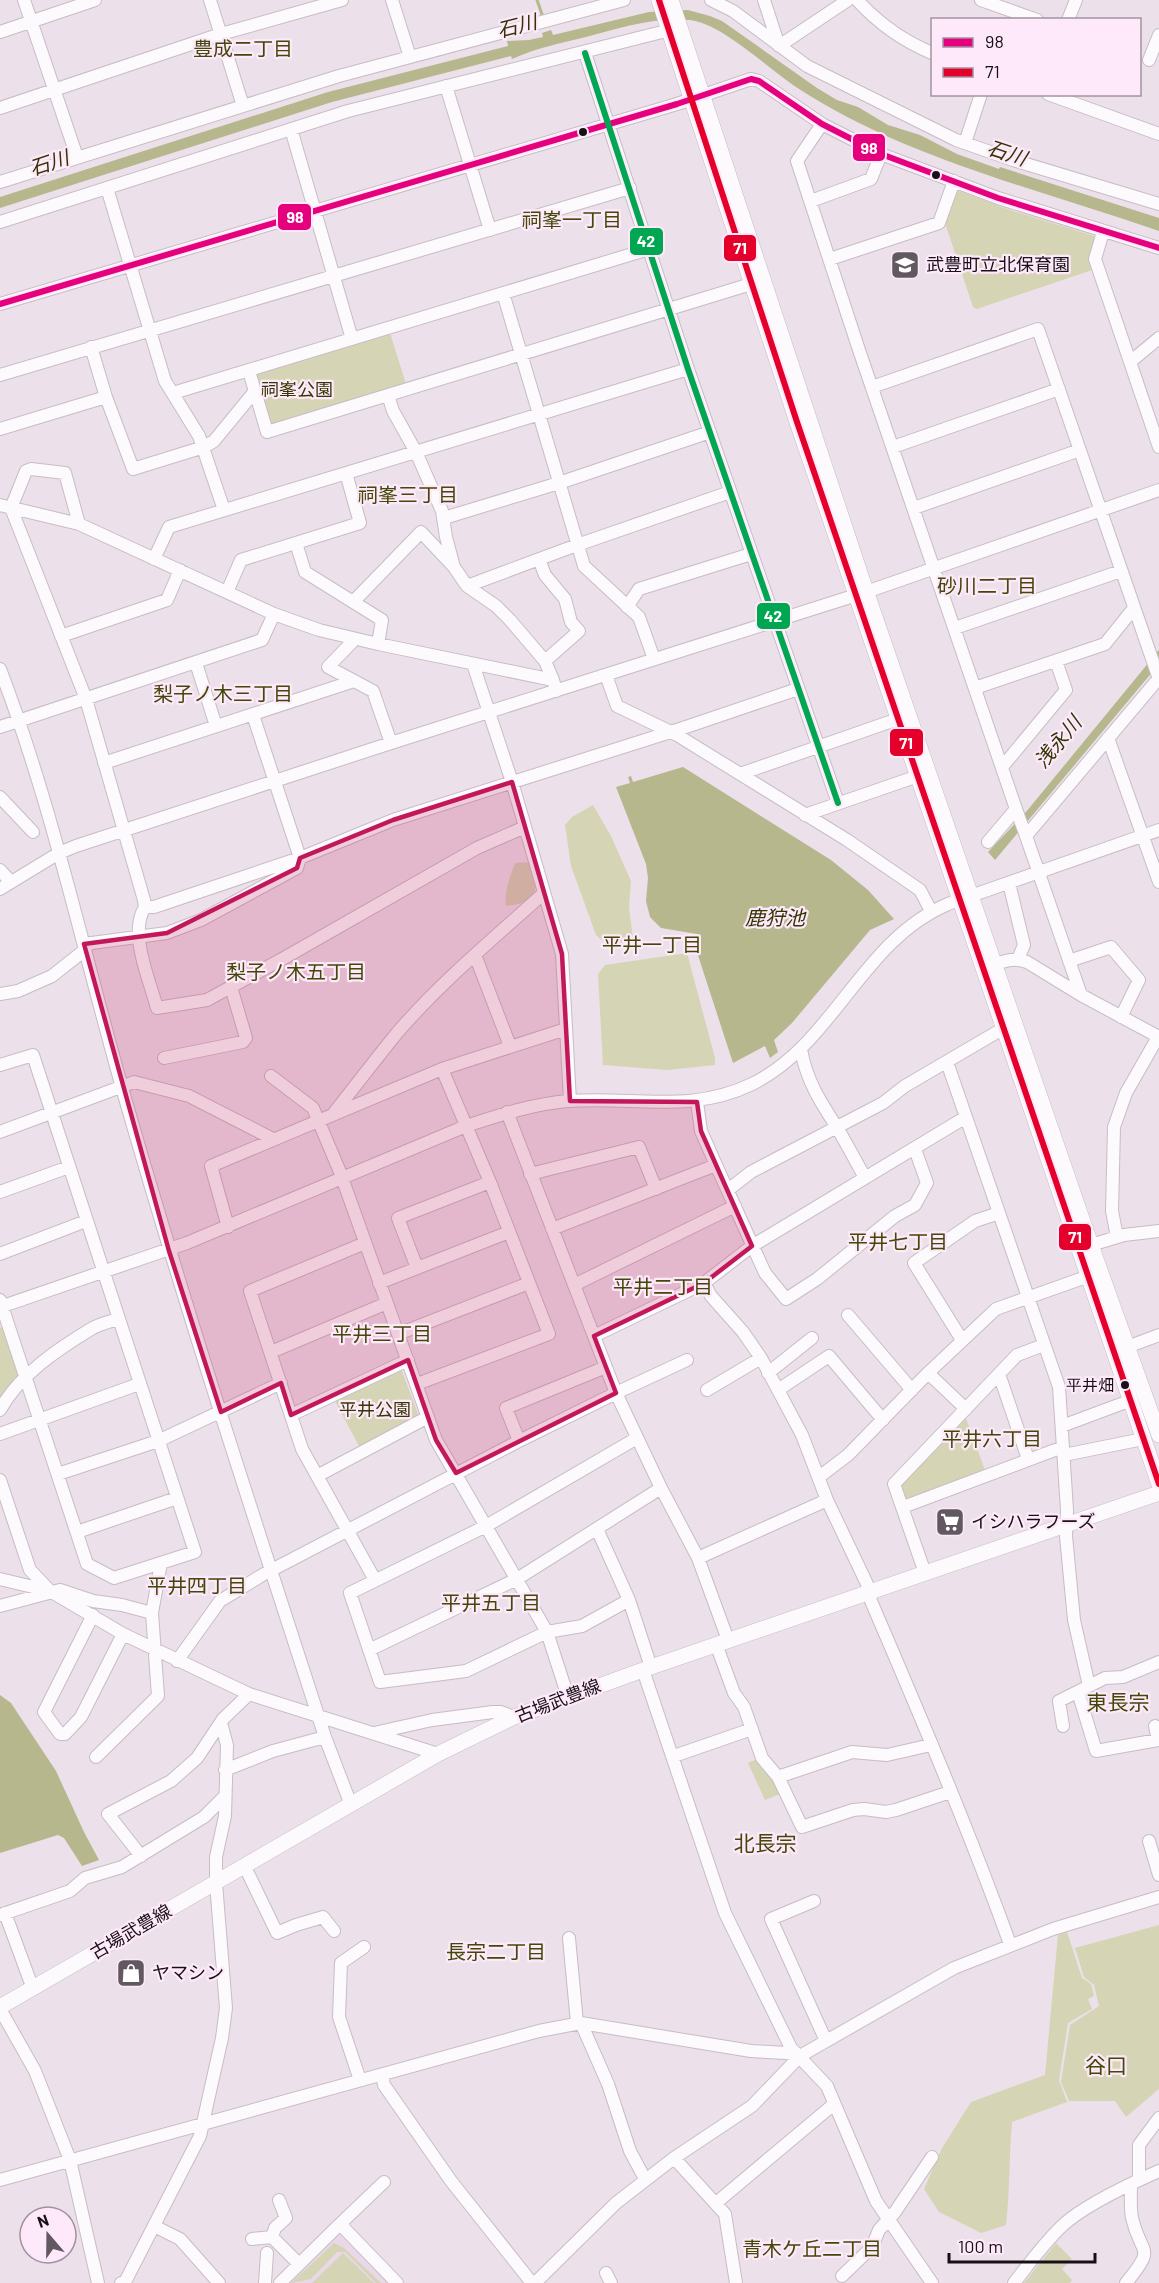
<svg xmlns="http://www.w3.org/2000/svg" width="1159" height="2283" font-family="Barlow,'Noto Sans JP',sans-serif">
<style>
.built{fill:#ead7e8}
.green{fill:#d5d4b4}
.water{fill:#b6b78c}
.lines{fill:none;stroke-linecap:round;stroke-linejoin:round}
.stream{stroke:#b6b78c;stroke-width:3}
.minor-casing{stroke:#c6bdc5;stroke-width:14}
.major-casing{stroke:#c6bdc5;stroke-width:16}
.minor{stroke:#fcfafc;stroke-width:12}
.major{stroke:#fcfafc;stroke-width:15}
.bus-1-casing{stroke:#fee9fb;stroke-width:10}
.bus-2-casing{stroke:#fee9fb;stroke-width:10}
.bus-3-casing{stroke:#fee9fb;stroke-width:10}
.bus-1{stroke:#e5007d;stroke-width:6}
.bus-2{stroke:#e4002b;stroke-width:6}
.bus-3{stroke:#00a651;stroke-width:6}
.marked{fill:#c2185b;fill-opacity:0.2;stroke:#c2185b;stroke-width:4.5;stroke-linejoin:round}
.bus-dot{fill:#171016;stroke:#fee9fb;stroke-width:2}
.labels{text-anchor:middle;stroke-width:4.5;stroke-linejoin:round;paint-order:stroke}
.bus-label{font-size:16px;fill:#171016;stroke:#fee9fb;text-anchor:end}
.poi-label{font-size:18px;fill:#171016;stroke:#fee9fb;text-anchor:start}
.park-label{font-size:18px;fill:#353802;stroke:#fee9fb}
.street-label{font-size:18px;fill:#171016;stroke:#fee9fb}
.water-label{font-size:20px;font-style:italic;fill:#323500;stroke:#fee9fb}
.neighbourhood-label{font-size:20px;fill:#434708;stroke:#fee9fb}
.quarter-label{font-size:21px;fill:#434708;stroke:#fee9fb}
.line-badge{stroke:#fee9fb;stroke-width:2}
.badge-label{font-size:16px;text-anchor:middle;font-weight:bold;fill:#fff}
</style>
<rect width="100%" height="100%" fill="#ece0ea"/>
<path class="built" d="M341,2231L389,2283H279Z"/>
<path class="green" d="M959,191L1010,210L1094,236L1092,270L977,309L973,307L945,223L955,193Z
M390,333L406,384L273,425L269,423L256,378L257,374Z
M593,805L611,836L631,881L629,907L633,939L629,945C617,948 605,944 596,935L571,866L565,825L572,817Z
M529,862C538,892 542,902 506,906C504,891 510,877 515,863Z
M687,953L715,1058V1065L667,1070L603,1065L598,974L605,965Z
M4,1327L20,1375L0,1403V1328Z
M399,1369L402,1371L418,1414L416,1418L360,1448L334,1399Z
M965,1416L985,1470L908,1500L904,1497L901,1488L902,1483Z
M757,1759L774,1780L780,1794L765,1800L748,1763Z
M1159,1925V2089L1126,2117L1115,2101H1069L1061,2082L1070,2025L1099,2006L1094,1985L1084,1977L1075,1948Z
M1067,1932L1082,1978L1091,1984L1094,1996L1088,1999L1092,2009L1068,2023L1059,2080L1067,2102L1012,2122C1009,2156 1010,2191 1006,2225L981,2233L939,2212L924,2189L942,2148L971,2102L1045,2075L1058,1935Z
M334,2243L344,2248L381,2283H376L345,2252H337L311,2279L291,2283Z
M1056,2243L1072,2259L1062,2269L1072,2280L1070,2283H1024Z
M343,2253L374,2283H312Z"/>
<path class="water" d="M688,10L710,16L722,21L817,88L837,100L858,107L888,125L920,135L957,154L999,169L1000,167L1159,218V231C1036,188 906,159 796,87C769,69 720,22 689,20C654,17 619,28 586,37C561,43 536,48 512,59L511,56L332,102L0,208V197L328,92L508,46L507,41L529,40L543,37L542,33L551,30L553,35L649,12Z
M1159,650V664L995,860L988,852L1026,812Z
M683,767L831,860L868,890L894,919L870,930L792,1023L774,1040L778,1052L770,1058L765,1046L733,1063L693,940L698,938L697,934L661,928L650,917L646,901L648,878L646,864L616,787L630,783L628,777L631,776L633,782Z
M0,1695L11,1703L56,1771L84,1832L99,1860L82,1866L64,1838L58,1835L0,1853Z"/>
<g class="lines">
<path class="stream" d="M537,0L543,17"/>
<g class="minor-casing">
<path id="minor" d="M24,0L77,157
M210,0L243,106
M392,0L410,57
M711,0L733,11L807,66L956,140L1013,160L1159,204
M764,0L779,46L848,0
M857,0C879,24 903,41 932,53
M981,0L1037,20
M1068,20L1076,0
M0,32L95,0
M585,53L688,369L838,803
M1149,60L1159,35
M446,86L490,230
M1048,94L1159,134
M0,108L221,34L342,0
M822,124L797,161L859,350L1016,809L988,842
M291,129L352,339
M965,143L981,94
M0,182L339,76L624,0
M107,188L165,381L199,436L224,510
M811,201L871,179L881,154
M0,222L348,111L662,32
M1103,232L1095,259L1159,447
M830,259L939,223L954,181
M503,293L584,566L639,617L654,659
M0,304L677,104L751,79L759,81L822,124L881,154L998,198L1159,248
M91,347L106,397L133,469L204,447L214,441L255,391
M1130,362L1159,338
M249,371L267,432L751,284
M0,375L630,188
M872,387L1038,329L1159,679
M173,393L649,249
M388,395L393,411L416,452L442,511L446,537L454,567L467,586L496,606L510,620L545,661L553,680
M0,429L106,397
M893,447L1059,389
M0,505L79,524L274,614L319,630L378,644L553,680L556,691
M914,508L1080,450
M444,518L559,483L710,432
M79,524L65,473L31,469L26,471L11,508L86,699L144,900L145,907C128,933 150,981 157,1008L207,1000L284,958L477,848L525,827
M296,543L305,572L382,620L378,644
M154,559L169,527L688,369
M539,559L545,575L565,599L571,622L579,631L545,661
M467,586L577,545L730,492
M227,592L241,560L360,523L346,473
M354,601L421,532L453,566
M627,607L639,589L751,554
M955,628L1121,571
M61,636L167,600L180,570
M355,639L328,667L373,691L391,743
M196,663L216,726
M473,664L512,782L562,954L570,1101
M0,669C54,810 85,960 127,1105C188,1317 257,1527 325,1737L351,1805
M606,675L617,706L677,735L847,840L920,890L931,911
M975,688L1105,644L1134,608
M0,727L262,640L274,614
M1108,738L1159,882
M104,763L354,681
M1003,766L1066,690L1056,661
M740,774L898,719
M0,797L33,832
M1016,809L1026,836
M805,815L918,776
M0,870L11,882
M1009,883L1024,945L1018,959
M0,889L59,853L76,846L391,743L866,592L1159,490
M145,907H154L300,858L393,820L680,729L798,689
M84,944L167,933L201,920L297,868L300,858L253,715
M475,955L510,1046
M1069,961L1111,947L1139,980L1121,1017
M995,964C1007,960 1015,958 1027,962L1081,995L1159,1037
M0,994L18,991L52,976L86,949
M1081,995L1026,836L1159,678
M801,1049C806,1080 821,1103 838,1129C847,1145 856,1161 865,1178
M164,1058L243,1042L246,1038L231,987
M947,1062L1059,1387L1067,1510L1066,1536L1074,1620L1089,1686L1105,1678L1123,1677L1159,1662
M0,1065L33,1055L195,1552L114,1578L87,1564L0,1300
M271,1076L313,1108L340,1172L436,1440L547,1632L568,1697
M697,1102L701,1131L716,1165L765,1273L786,1299L817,1279L895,1216L915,1205L927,1183L915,1149
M507,1112L616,1393L661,1488L698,1558L728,1640
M334,1113C355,1086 376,1059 397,1033C441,982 494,938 544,893
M0,1132L134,1082L189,1096L273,1139
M530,1174L639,1147L656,1189
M728,1190L751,1172L883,1103L905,1086L1004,1028
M0,1192L69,1167
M228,1227L211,1166L442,1069L566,1029
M552,1229L716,1165
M1117,1237L1112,1211L1114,1127L1126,1093L1158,1037
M365,1243L250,1291L302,1449L375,1580
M1091,1245L1124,1235L1159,1231
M0,1254L86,1221
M417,1268L398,1218L490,1182
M379,1283L509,1232
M704,1283L711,1296L743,1332L761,1358L802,1435L827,1500L867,1584L871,1601C920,1715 968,1828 1010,1944
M574,1285L735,1206
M0,1307L187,1243L466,1126C500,1115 532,1104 568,1101C632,1096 691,1114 752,1084C834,1044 862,940 948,904L1159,830
M848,1315L912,1390
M398,1334L529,1283
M594,1336L704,1283L752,1246L966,1117
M962,1340L914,1263L975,1221L999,1213
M1127,1347L1159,1335
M271,1352L387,1303
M768,1373L812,1338
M928,1373L966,1409
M999,1374L1028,1459
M417,1384L549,1334L490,1182L442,1069
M707,1390L761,1358
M778,1390L829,1356L883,1420
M0,1410C19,1375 58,1349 91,1329C99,1324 109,1322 118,1319
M291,1415L408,1360
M1062,1426L1129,1401
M0,1434L139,1384
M519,1441L506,1408L606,1367
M1064,1455L1143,1439
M58,1474L158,1441L281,1383
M317,1476L428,1417
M819,1477L848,1455L928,1373L996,1309L1089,1276
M0,1480L30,1570L49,1590
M903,1507L1063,1447
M597,1529L629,1600L651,1667
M77,1532L177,1498
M698,1558L827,1500
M925,1573L894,1484L1017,1355L1044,1345
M0,1579L50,1591L123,1634L249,1694L438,1754
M629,1600L582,1626L547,1632L466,1671L380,1682L350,1593L486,1526L637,1438
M0,1606L60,1590L93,1601L122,1605L152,1613
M93,1615L44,1712L60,1734H65L81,1717L123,1634
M716,1644L734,1693L744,1707L762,1758L778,1777L802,1827L853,1810L864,1809L886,1812L896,1810L950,1792
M369,1650L517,1579L661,1488
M177,1661L220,1601L264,1574L519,1441L616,1393L687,1360
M643,1670L725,1913L791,2048L827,2086L876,2201L932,2283
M1078,1692L1096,1751L1158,1740L1155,1726
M1063,1726L1059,1701L1085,1688
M374,1733L432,1720L493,1712H501L514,1717
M674,1756L752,1729
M96,1757L158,1696L152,1613L161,1563
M225,1770L273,1751L325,1737
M778,1777L852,1752L887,1755L931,1745
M1149,1841L1159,1875
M141,1856L108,1814L171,1781L197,1758L223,1719L249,1694
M245,1867L277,1933L296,1925L323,1917L334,1931
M814,1901L771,1919L826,2041
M5,1913L33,1989
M0,1915L70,1891L85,1878L122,1867L204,1817L224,1797
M569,1938L577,2023
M0,2009L35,2071L70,2160L98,2283
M581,2023L608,2084L630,2151L645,2179
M382,2075L384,2085L451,2181L532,2283
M360,2080L339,2017L341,1963L364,1947
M674,2158L725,2214L736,2283
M0,2180L539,2031L581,2023L751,2051L786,2053L800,2056
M1139,2180V2145L1159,2118
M279,2200L286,2218L275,2228L272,2237L299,2264
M716,2203L834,2104
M340,2224L384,2182
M154,2226L180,2239L219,2283
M252,2239L272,2237
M606,2273L611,2283
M842,2276L872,2247L879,2230L895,2212L932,2157
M121,2283L125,2282L200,2136L222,2038L226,2008L216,1883V1857L225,1816L227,1745L221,1723
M265,2283L267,2253
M280,2283L340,2224L397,2283
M535,2283L616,2203L674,2158L752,2106L800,2056L954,1968L1053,1929L1159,1897
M1014,2283C1029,2264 1044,2243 1062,2226C1083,2206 1132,2183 1159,2171
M1126,2283C1157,2245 1141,2257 1132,2218C1130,2207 1131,2196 1131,2184"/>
</g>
<g class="major-casing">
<path id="major" d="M659,0L797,422L1159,1484
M671,0L861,576L1091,1245L1159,1435
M0,2007L438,1754L514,1717L651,1667L1159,1493"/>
</g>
<use href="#minor" class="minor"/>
<use href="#major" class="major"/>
<g class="bus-1-casing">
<path id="bus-1" d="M0,304L677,104L751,79L759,81L822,124L881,154L998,198L1159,248"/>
</g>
<g class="bus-2-casing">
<path id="bus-2" d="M659,0L797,422L1159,1484"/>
</g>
<g class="bus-3-casing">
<path id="bus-3" d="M585,53L688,369L838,803"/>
</g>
<use href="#bus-1" class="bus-1"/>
<use href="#bus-2" class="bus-2"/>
<use href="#bus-3" class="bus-3"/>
</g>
<path class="marked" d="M512,782L562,954L570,1101L697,1102L701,1131L752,1246L704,1283L594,1336L616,1393L456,1473L436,1440L408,1360L291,1415L281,1383L221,1412L169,1251L84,944L167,933L297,868L300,858L393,820Z"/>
<defs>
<g id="school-square" transform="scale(1.5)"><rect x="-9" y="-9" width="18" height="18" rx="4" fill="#625960" stroke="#fee9fb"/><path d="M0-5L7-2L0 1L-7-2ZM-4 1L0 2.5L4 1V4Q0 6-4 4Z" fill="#fff"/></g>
<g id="supermarket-square" transform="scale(1.5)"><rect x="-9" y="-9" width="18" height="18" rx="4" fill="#625960" stroke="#fee9fb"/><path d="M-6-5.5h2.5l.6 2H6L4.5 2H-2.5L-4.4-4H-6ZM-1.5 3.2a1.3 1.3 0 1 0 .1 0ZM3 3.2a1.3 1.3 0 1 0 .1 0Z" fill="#fff"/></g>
<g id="shop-square" transform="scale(1.5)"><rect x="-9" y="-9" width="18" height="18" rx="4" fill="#625960" stroke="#fee9fb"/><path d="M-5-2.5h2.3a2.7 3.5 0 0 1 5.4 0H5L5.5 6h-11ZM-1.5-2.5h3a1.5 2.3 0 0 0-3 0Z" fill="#fff"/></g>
</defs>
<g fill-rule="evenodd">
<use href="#school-square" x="905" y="265"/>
<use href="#supermarket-square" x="950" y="1522"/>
<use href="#shop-square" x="131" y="1973"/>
</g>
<g class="bus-dot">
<circle cx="583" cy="132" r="5"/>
<circle cx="936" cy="175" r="5"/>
<circle cx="1125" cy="1385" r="5"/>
</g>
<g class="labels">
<g class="bus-label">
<text x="1114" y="1391">平井畑</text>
</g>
<g class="poi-label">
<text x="926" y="271">武豊町立北保育園</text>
<text x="971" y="1528">イシハラフーズ</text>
<text x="152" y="1979">ヤマシン</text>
</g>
<g class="park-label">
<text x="297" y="396">祠峯公園</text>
<text x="375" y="1416">平井公園</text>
</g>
<g class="street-label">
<text transform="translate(558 1701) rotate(-21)" y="6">古場武豊線</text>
<text transform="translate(131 1932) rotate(-30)" y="6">古場武豊線</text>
</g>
<g class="water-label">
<text transform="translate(517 26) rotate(-14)" y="7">石川</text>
<text transform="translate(1007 153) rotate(18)" y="7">石川</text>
<text transform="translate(49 163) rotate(-18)" y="7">石川</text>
<text transform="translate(1058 742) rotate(-50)" y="7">浅永川</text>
<text x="775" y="925">鹿狩池</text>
</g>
<g class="neighbourhood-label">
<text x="243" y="56">豊成二丁目</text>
<text x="572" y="227">祠峯一丁目</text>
<text x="408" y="502">祠峯三丁目</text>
<text x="987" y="593">砂川二丁目</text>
<text x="223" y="701">梨子ノ木三丁目</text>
<text x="652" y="952">平井一丁目</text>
<text x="296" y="979">梨子ノ木五丁目</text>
<text x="898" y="1249">平井七丁目</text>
<text x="663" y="1294">平井二丁目</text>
<text x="382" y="1341">平井三丁目</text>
<text x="992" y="1446">平井六丁目</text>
<text x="197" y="1593">平井四丁目</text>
<text x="491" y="1610">平井五丁目</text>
<text x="496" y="1959">長宗二丁目</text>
<text x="812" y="2256">青木ケ丘二丁目</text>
</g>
<g class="quarter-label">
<text x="1118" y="1710">東長宗</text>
<text x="765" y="1851">北長宗</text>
<text x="1106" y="2073">谷口</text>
</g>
</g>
<g class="line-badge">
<rect x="852" y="133" width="34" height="29" rx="6" fill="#e5007d"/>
<rect x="277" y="203" width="35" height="28" rx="6" fill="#e5007d"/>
<rect x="629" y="227" width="35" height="29" rx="6" fill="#00a651"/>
<rect x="723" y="234" width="34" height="28" rx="6" fill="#e4002b"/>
<rect x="756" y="602" width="35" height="28" rx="6" fill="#00a651"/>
<rect x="889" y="728" width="35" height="29" rx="6" fill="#e4002b"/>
<rect x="1058" y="1223" width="34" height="28" rx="6" fill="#e4002b"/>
</g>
<g class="badge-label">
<text x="869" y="154">98</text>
<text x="295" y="223">98</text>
<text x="646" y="247">42</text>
<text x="740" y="254">71</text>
<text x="773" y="622">42</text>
<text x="906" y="749">71</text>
<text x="1075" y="1243">71</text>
</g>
<rect x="931" y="18" width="210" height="78" fill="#fee9fb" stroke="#a2929f" stroke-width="1.5"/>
<rect x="943" y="38" width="30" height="9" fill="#e5007d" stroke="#a2929f" stroke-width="1.5"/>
<text x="985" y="48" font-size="18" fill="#171016">98</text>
<rect x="943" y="68" width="30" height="9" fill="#e4002b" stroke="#a2929f" stroke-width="1.5"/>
<text x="985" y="78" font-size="18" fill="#171016">71</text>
<g transform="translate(48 2235) rotate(340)"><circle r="28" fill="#fee9fb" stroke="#a2929f" stroke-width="1.5"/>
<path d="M0-4.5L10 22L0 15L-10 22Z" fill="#625960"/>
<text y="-9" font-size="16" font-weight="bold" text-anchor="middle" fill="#171016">N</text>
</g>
<path d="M949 2253v9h146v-9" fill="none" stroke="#171016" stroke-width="3"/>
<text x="958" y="2253" font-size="18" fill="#171016" stroke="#fee9fb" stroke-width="4.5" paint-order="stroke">100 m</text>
</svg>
